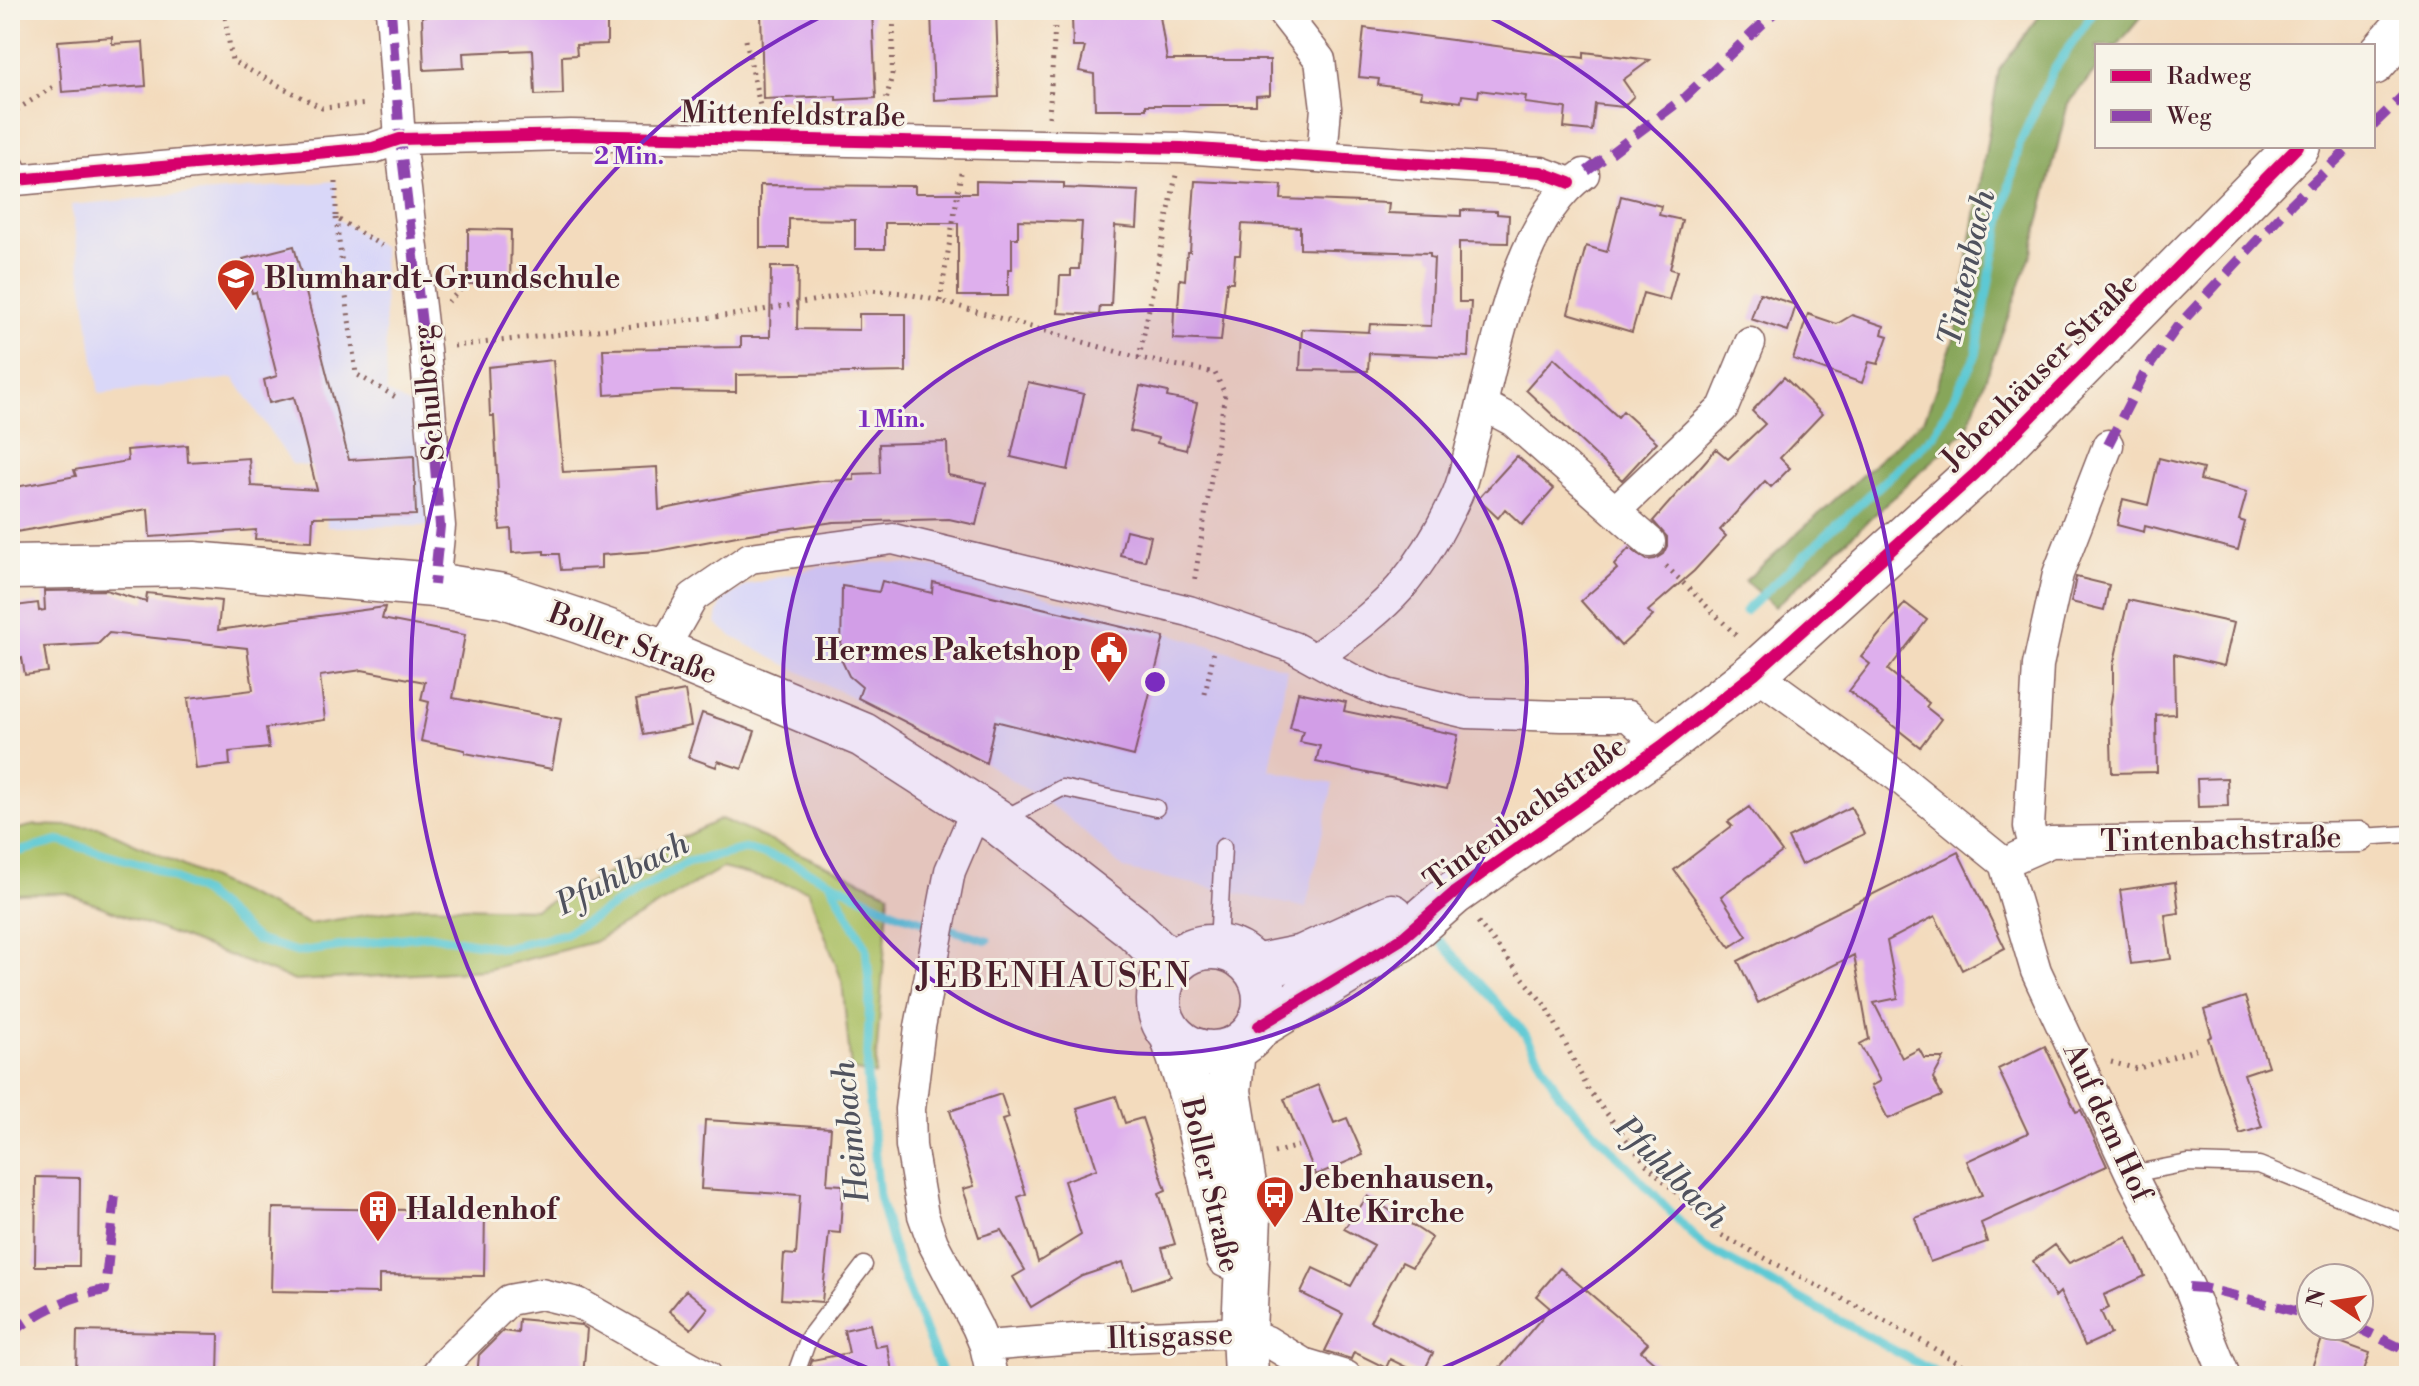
<svg xmlns="http://www.w3.org/2000/svg" width="2419" height="1386" font-family="'Libre Bodoni',serif">
<style>
.built{fill:#d9d7f8}
.green{fill:#aabf64;stroke:#7a6f48;stroke-width:2}
.forest{fill:#87a65a;stroke:#686242;stroke-width:2}
.lines{fill:none;stroke-linecap:round;stroke-linejoin:round}
.stream{stroke:#5dc9d4;stroke-width:9}
.building{fill:#deafed}
.lane-casing{stroke:#85615e;stroke-width:19}
.street-casing{stroke:#85615e;stroke-width:33}
.secondary-casing{stroke:#85615e;stroke-width:47}
.path{stroke:#85615e;stroke-width:5;stroke-dasharray:2 6;stroke-linecap:butt}
.lane{stroke:#fff;stroke-width:16}
.street{stroke:#fff;stroke-width:30}
.secondary{stroke:#fff;stroke-width:44}
.quiet{stroke:#8e44ad;stroke-width:10;stroke-dasharray:20 10;stroke-linecap:butt}
.cycleway-casing{stroke:#f7f3e8;stroke-width:17}
.cycleway{stroke:#d6006c;stroke-width:12}
.ring{fill:none;stroke:#7b2cbf;stroke-width:4}
.labels{text-anchor:middle;stroke-width:6;stroke-linejoin:round;paint-order:stroke}
.street-label{font-size:30px;fill:#4a1f2b;stroke:#f7f3e8}
.poi-label{font-size:30px;font-weight:bold;fill:#4a1f2b;stroke:#f7f3e8;text-anchor:start}
.water-label{font-size:32px;font-style:italic;fill:#50525e;stroke:#f7f3e8}
.quarter-label{font-size:34px;letter-spacing:2px;fill:#4a1f2b;stroke:#f7f3e8}
.centre{fill:#7b2cbf;stroke:#f7f3e8;stroke-width:4}
.ring-label{font-size:24px;text-anchor:middle;font-weight:bold;fill:#7b2cbf;stroke:#f7f3e8;stroke-width:6;stroke-linejoin:round;paint-order:stroke}
</style>
<rect width="100%" height="100%" fill="#f7f3e8"/>
<filter id="ink" filterUnits="userSpaceOnUse"><feTurbulence type="fractalNoise" baseFrequency=".0125" numOctaves="2"/><feDisplacementMap in="SourceGraphic" scale="16" xChannelSelector="R" yChannelSelector="G"/><feConvolveMatrix kernelMatrix="1 2 1 2 8 2 1 2 1" color-interpolation-filters="sRGB"/></filter>
<filter id="wash" filterUnits="userSpaceOnUse"><feTurbulence type="fractalNoise" baseFrequency=".006" numOctaves="4" result="noise"/><feDisplacementMap in="SourceGraphic" scale="32" xChannelSelector="R" yChannelSelector="G"/><feGaussianBlur stdDeviation="1.8" result="paint"/><feColorMatrix in="noise" values="0 0 0 0 0 0 0 0 0 0 0 0 0 0 0 0 0 1.4 0 .05"/><feComposite in="paint" operator="in"/></filter>
<g filter="url(#wash)">
<rect width="100%" height="100%" fill="#f3dbbd"/>
<path class="built" d="M336,181V218L383,247L387,392L431,417L440,526L327,527L325,469L292,464L234,378L99,394L71,205Z
M886,562L955,569L1287,669L1270,770L1333,784L1306,908L1124,869L1065,815L986,763L782,663L733,637L716,624L718,612L723,600L747,585L820,567Z"/>
<path class="green" d="M721,819L889,893L875,1075L851,1070L842,981L808,890L722,868L594,942L485,970L295,981L66,893L10,894V831L35,825L99,827L309,924L421,906L535,909Z"/>
<path class="forest" d="M2044,10H2147L2117,46H2097V69L2068,103L2032,252L1967,429L1775,607L1745,581L1925,418L1955,336L1999,70Z"/>
<g class="lines">
<path class="stream" d="M1745,611L1934,435L1976,355L1993,258L2019,145L2053,71L2095,10
M10,854L59,841L149,866L203,893L257,940L297,952L428,935L503,948L565,934L688,862L746,849L787,861L899,914L987,940
M830,882L866,947L870,992L867,1076L879,1196L897,1261L943,1376
M1430,930L1525,1034L1560,1095L1703,1246L1941,1376"/>
</g>
<g id="blocks">
<path class="building" d="M488,10H607V44L576,45L577,55L562,56L563,94L535,95L533,50L463,53L464,68L424,70L422,16L488,13Z
M761,10H872L876,98L836,100V96L763,99Z
M931,10H996L999,97L934,100Z
M1093,10H1159L1167,60H1270V95L1256,96V105H1146V109H1095L1094,74L1079,71L1085,47H1073L1072,17H1092Z
M1364,28L1584,58V52L1650,60L1623,80L1634,96L1623,107L1595,104L1592,131L1564,128L1566,108L1525,103L1526,96L1479,90L1478,97L1462,95L1461,102L1421,97L1422,91L1378,85L1379,79L1359,77Z
M112,37V44L143,42L146,86L62,92L58,41Z
M976,181L1064,183V188L1139,191L1137,228L1115,226L1111,306H1100L1099,315L1058,313L1060,276H1071V269H1079L1082,222L1018,220V238H1012V269H1008V296H958V223H885V249H855V220L789,219V248H760V185L915,186V193H976Z
M1195,181L1282,185L1281,199L1389,203L1388,213L1461,216V210L1497,211V214L1509,215L1508,243L1459,242V302H1471L1468,357L1369,353L1368,371L1300,370L1302,329L1369,332L1370,324L1431,326L1434,258L1430,257V253L1300,249V227L1242,224L1240,255H1235L1233,282H1227L1221,341L1173,339L1174,309H1178L1180,279L1185,280L1187,252H1190Z
M1621,196L1661,206L1659,215L1682,220L1670,269L1677,271L1669,300L1643,293L1632,332L1568,313L1586,246L1607,252Z
M468,229L511,230L510,285L468,284Z
M294,246L349,460L414,456L416,515L313,517L312,541L255,539L256,530L150,537L148,509L10,533V488L76,476L74,470L128,461L127,450L187,445L188,462L249,458L251,486L317,490L294,397L269,403L264,380L277,376L256,292L252,293L243,259Z
M771,267H798L797,329L859,330V314H906V372L736,375V392L668,391L605,395L603,349L741,347V337H770Z
M1760,293L1796,305L1788,331L1751,319Z
M1808,314L1837,324L1852,315L1884,326L1882,334L1888,336L1878,364L1869,362L1862,383L1793,359Z
M1554,358L1618,417L1623,411L1657,442L1622,480L1526,390Z
M553,360L563,472L657,467L659,510L754,491L821,481L854,480V474L880,473L879,444L947,442L948,475L986,483L976,525L949,519L834,522L742,535L658,551L601,555V568L561,570L559,554H544V551L512,553L511,529L500,530L494,416H490L488,367Z
M1784,377L1822,414L1780,458L1790,468L1771,487L1765,481L1720,530L1726,536L1694,571L1648,611L1653,616L1621,646L1581,601L1617,569L1614,565L1629,548L1647,560L1655,559L1663,554L1667,546V537L1653,521L1716,449L1728,459L1765,424L1752,411Z
M1028,382L1084,394L1068,470L1011,457Z
M1140,386L1168,392L1167,397L1197,403L1186,450L1157,443L1158,438L1130,431Z
M1517,456L1554,489L1522,525L1505,509L1498,518L1478,499Z
M2159,458L2203,469L2200,480L2247,492L2239,520L2245,522L2238,550L2145,526L2144,532L2117,525L2123,499L2148,505Z
M1126,530L1151,536L1145,561L1120,555Z
M2076,577L2109,585L2104,610L2071,602Z
M882,581L932,593L933,582L1164,637L1134,756L995,721L986,763L858,698L862,687L849,676L841,659L842,586L879,592Z
M106,590L146,602L147,593L221,601L218,630L385,607L382,619L465,635L453,698L561,719L552,769L465,753V750L421,741L429,702L421,700L425,682L362,670L320,676L325,720L266,728L269,748L229,752L230,765L196,769L188,698L253,690L247,648L109,633L98,644L44,647L48,672L25,675L22,658L10,660V615L16,614L15,606L38,603L39,611L45,610L44,591Z
M2128,600L2234,623L2224,666L2174,654L2175,714L2156,715L2157,772L2112,773L2110,707L2113,690V666Z
M1905,603L1927,620L1888,670L1929,703L1926,707L1941,719L1920,747L1849,691L1870,664L1861,657Z
M685,691L691,726L643,735L636,700Z
M1298,692L1346,702L1344,711L1458,735L1446,790L1316,762L1320,746L1300,742L1303,731L1290,728Z
M702,713L755,731L742,769L718,761L716,767L688,757Z
M2227,778L2228,806L2198,807L2197,779Z
M1749,807L1782,852L1721,896L1747,936L1730,947L1674,870L1732,826L1728,822Z
M1851,807L1864,834L1801,865L1788,838Z
M1958,852L2005,948L1962,970L1935,916L1887,941L1898,998L1874,1003L1902,1058L1919,1049L1924,1058H1944L1933,1078L1942,1096L1888,1119L1871,1086L1880,1081L1860,1044L1869,1039L1854,955L1758,1003L1738,961Z
M2175,882L2179,913L2165,915L2171,959L2131,964L2120,890Z
M2245,997L2268,1066L2244,1074L2262,1127L2240,1134L2208,1038L2212,1036L2204,1010Z
M2045,1046L2076,1112L2081,1110L2107,1166L1981,1223L1987,1242L1930,1262L1915,1218L1982,1195L1967,1161L2028,1133L1998,1069Z
M1318,1085L1334,1123L1347,1118L1363,1155L1316,1175L1284,1099Z
M1001,1094L1009,1118L1002,1120L1026,1194L1018,1197L1038,1262L1081,1235L1064,1181L1097,1169L1077,1108L1116,1096L1125,1123L1142,1118L1166,1190L1159,1193L1175,1244L1162,1248L1171,1276L1132,1289L1123,1262L1082,1276L1031,1307L1013,1277L1025,1270L1001,1230L979,1237L963,1189L974,1186L950,1111Z
M705,1120L831,1128L827,1184L843,1185L840,1233L829,1232L822,1302L781,1299L784,1254L796,1255L800,1195L701,1189Z
M36,1177L80,1178L79,1266H35Z
M1368,1196L1432,1238L1412,1267L1402,1262L1370,1321L1433,1353L1422,1375L1390,1359L1386,1368L1354,1352L1351,1359L1325,1351L1343,1314L1301,1293L1313,1268L1351,1286L1374,1245L1344,1229Z
M273,1208L485,1211L484,1276L379,1275V1293L271,1291Z
M2127,1237L2145,1276L2104,1295L2109,1308L2101,1312L2111,1334L2085,1346L2060,1292L2055,1297L2033,1261L2055,1245L2069,1263Z
M1560,1268L1648,1343L1641,1351L1670,1376H1493L1550,1308L1536,1296Z
M686,1290L708,1308L691,1329L669,1311Z
M519,1319L581,1325L587,1329L583,1376H477L479,1355L503,1331L518,1333Z
M870,1324L875,1347L887,1345L893,1376H807L812,1360L849,1353L844,1330Z
M77,1331L219,1334L218,1376H76Z
M2323,1336L2370,1353L2362,1376H2309Z"/>
</g>
</g>
<g filter="url(#ink)">
<use href="#blocks" fill-opacity="0" stroke="#85615e" stroke-width="2"/>
<g class="lines">
<g class="lane-casing">
<path id="lane" d="M1000,821L1062,788L1156,808
M2360,837L2409,834
M1218,946L1223,847
M2131,1174L2188,1163L2259,1165L2409,1225
M795,1376L809,1337L864,1265"/>
</g>
<g class="street-casing">
<path id="street" d="M391,10L400,139L425,349L440,526L434,585
M1281,10L1320,60L1326,108L1322,157
M10,168L16,180L373,148L400,139L571,135L1182,148L1541,172L1570,183
M1483,405L1513,421L1650,542
M1615,511L1723,408L1750,343
M662,651L693,597L750,558L893,539L1189,611L1293,647L1351,679L1387,694L1467,713L1562,716H1628L1662,746
M1316,658C1345,636 1376,615 1400,588C1423,560 1442,528 1457,495C1464,479 1467,460 1472,443C1494,365 1514,222 1584,174
M1755,673L1897,776L2004,863
M977,808L950,871L920,1027L910,1109L911,1146L923,1215L933,1243L977,1327L985,1346L992,1376
M2035,849L2029,827L2038,665L2058,574L2108,445
M2017,857L2051,842L2360,837
M2004,863L2036,971L2131,1174L2189,1287L2225,1376
M985,1346L1076,1339L1244,1332L1267,1341L1303,1363L1346,1376
M435,1376L444,1364L509,1300L541,1294L578,1303L707,1376"/>
</g>
<g class="secondary-casing">
<path id="secondary" d="M2373,63L2409,22
M10,567L194,564L434,585L503,596L579,621L662,651L863,735L998,822L1135,929L1171,964
M1159 1000a53 53 0 1 1 106 0a53 53 0 1 1-106 0Z
M1254,967L1303,957L1392,916
M1259,1026L1400,940L1454,893L1662,746L1755,673L1975,474L2298,146
M1173,1038L1193,1100L1228,1256
M1233,1049L1229,1091L1249,1216L1244,1332L1246,1376"/>
</g>
<path class="path" d="M224,10L232,61L322,108L368,104
M746,40L761,111
M10,114L53,87
M883,114L892,75L894,10
M1049,117L1056,10
M336,182V218L382,246
M336,218L356,374L399,399
M940,301L961,173
M448,302L461,289
M454,346L741,314L872,290L903,293L940,301L1139,358L1215,373L1225,394L1194,583
M1139,358L1176,175
M1666,566L1739,638
M1205,694L1214,651
M1478,922L1548,1009L1589,1091L1647,1165L1721,1235L1915,1337L1980,1376
M2111,1062L2137,1069L2196,1049
M1274,1153L1298,1146"/>
<use href="#lane" class="lane"/>
<use href="#street" class="street"/>
<use href="#secondary" class="secondary"/>
<path class="quiet" d="M391,10L400,139L425,349L440,526L434,585
M2373,125L2409,90
M1587,171L1685,97L1777,10
M2108,445L2145,372L2177,327L2291,204L2351,146
M2189,1287L2203,1288L2311,1315
M2355,1326L2409,1352
M10,1334C38,1312 70,1296 105,1290L115,1195"/>
<g class="cycleway-casing">
<path id="cycleway" d="M10,168L16,180L373,148L400,139L571,135L1182,148L1541,172L1570,183
M1259,1026L1400,940L1454,893L1662,746L1755,673L1975,474L2298,146"/>
</g>
<use href="#cycleway" class="cycleway"/>
</g>
</g>
<circle cx="1155" cy="682" r="372" fill="#7b2cbf" fill-opacity=".12"/>
<g class="ring">
<circle cx="1155" cy="682" r="372"/>
<path d="M882 1374A744 744 0 0 1 835 10M1475 10A744 744 0 0 1 1428 1374"/>
</g>
<defs>
<g id="school-pin" transform="scale(2)"><path d="M0 17L-7.5 6A9.5 9.5 0 1 1 7.5 6Z" fill="#c8321e" stroke="#f7f3e8"/><path d="M0-5L7-2L0 1L-7-2ZM-4 1L0 2.5L4 1V4Q0 6-4 4Z" fill="#fff"/></g>
<g id="civic-pin" transform="scale(2)"><path d="M0 17L-7.5 6A9.5 9.5 0 1 1 7.5 6Z" fill="#c8321e" stroke="#f7f3e8"/><path d="M-.6-6.5H3V-4.5H.6V-3L4-1V1h2V6H-6V1h2V-1L-.6-3ZM-1.2 2.5V6h2.4V2.5Z" fill="#fff"/></g>
<g id="bus-pin" transform="scale(2)"><path d="M0 17L-7.5 6A9.5 9.5 0 1 1 7.5 6Z" fill="#c8321e" stroke="#f7f3e8"/><path d="M-5-6H5V4H4V6H2V4H-2V6H-4V4H-5ZM-3.5-4V0h7V-4ZM-3.5 1.2v1.5H-2V1.2ZM2 1.2v1.5H3.5V1.2Z" fill="#fff"/></g>
<g id="building-pin" transform="scale(2)"><path d="M0 17L-7.5 6A9.5 9.5 0 1 1 7.5 6Z" fill="#c8321e" stroke="#f7f3e8"/><path d="M-4-6H4V6H1V3H-1V6H-4ZM-2.5-4.3h1.7v1.8h-1.7ZM.8-4.3h1.7v1.8H.8ZM-2.5-1h1.7V.8h-1.7ZM.8-1h1.7V.8H.8Z" fill="#fff"/></g>
</defs>
<g fill-rule="evenodd">
<use href="#school-pin" x="236" y="278"/>
<use href="#civic-pin" x="1109" y="650"/>
<use href="#bus-pin" x="1275" y="1195"/>
<use href="#building-pin" x="378" y="1209"/>
</g>
<g class="labels">
<g class="street-label">
<text transform="translate(793 114) rotate(1)" y="10">Mittenfeldstraße</text>
<text transform="translate(2039 371) rotate(-45)" y="10">Jebenhäuser Straße</text>
<text transform="translate(428 393) rotate(-95)" y="10">Schulberg</text>
<text transform="translate(633 643) rotate(21)" y="10">Boller Straße</text>
<text transform="translate(1525 813) rotate(-36)" y="10">Tintenbachstraße</text>
<text transform="translate(2221 839) rotate(-1)" y="10">Tintenbachstraße</text>
<text transform="translate(2108 1122) rotate(65)" y="10">Auf dem Hof</text>
<text transform="translate(1211 1185) rotate(77)" y="10">Boller Straße</text>
<text transform="translate(1170 1336) rotate(-2)" y="10">Iltisgasse</text>
</g>
<g class="poi-label">
<text x="264" y="288">Blumhardt-Grundschule</text>
<text x="1081" y="660" text-anchor="end">Hermes Paketshop</text>
<text x="1303" y="1188">Jebenhausen,<tspan x="1303" dy="34">Alte Kirche</tspan></text>
<text x="406" y="1219">Haldenhof</text>
</g>
<g class="water-label">
<text transform="translate(1966 268) rotate(-77)" y="11">Tintenbach</text>
<text transform="translate(622 873) rotate(-27)" y="11">Pfuhlbach</text>
<text transform="translate(850 1132) rotate(-96)" y="11">Heimbach</text>
<text transform="translate(1672 1172) rotate(45)" y="11">Pfuhlbach</text>
</g>
<g class="quarter-label">
<text x="1054" y="987">JEBENHAUSEN</text>
</g>
</g>
<circle cx="1155" cy="682" r="12" class="centre"/>
<g class="ring-label">
<text x="629" y="164">2 Min.</text>
<text x="892" y="427">1 Min.</text>
</g>
<rect width="2419" height="1386" fill="none" stroke="#f7f3e8" stroke-width="40"/>
<rect x="2095" y="44" width="280" height="104" fill="#f7f3e8" stroke="#b29e9c" stroke-width="2"/>
<rect x="2111" y="70" width="40" height="12" fill="#d6006c" stroke="#b29e9c" stroke-width="2"/>
<text x="2167" y="84" font-size="24" fill="#4a1f2b">Radweg</text>
<rect x="2111" y="110" width="40" height="12" fill="#8e44ad" stroke="#b29e9c" stroke-width="2"/>
<text x="2167" y="124" font-size="24" fill="#4a1f2b">Weg</text>
<g transform="translate(2335 1302) rotate(283)"><circle r="38" fill="#f7f3e8" stroke="#b29e9c" stroke-width="2"/>
<path d="M0-6L14 30L0 20L-14 30Z" fill="#c8321e"/>
<text y="-12" font-size="22" font-weight="bold" text-anchor="middle" fill="#4a1f2b">N</text>
</g>
</svg>
